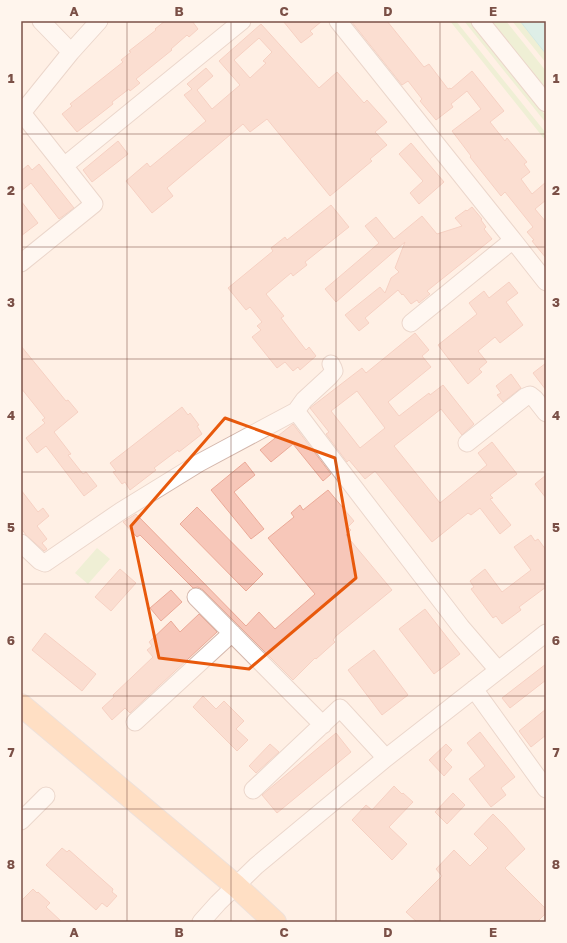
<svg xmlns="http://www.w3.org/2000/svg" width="567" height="943" font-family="'Golos Text',sans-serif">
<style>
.green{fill:#dbeec1}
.water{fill:#b7ebe9;stroke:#9cdedd}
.building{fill:#f7c7b9;stroke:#ebaa98;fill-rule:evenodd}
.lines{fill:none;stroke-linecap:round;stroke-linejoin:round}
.minor-casing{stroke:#d4b7ac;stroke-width:19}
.major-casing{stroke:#dacecb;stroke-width:24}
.minor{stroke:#fff;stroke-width:17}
.major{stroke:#ffc99b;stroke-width:22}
.marked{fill:none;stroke:#e8590c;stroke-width:3;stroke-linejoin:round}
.grid{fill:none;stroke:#7b5047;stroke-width:1;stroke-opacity:0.55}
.neatline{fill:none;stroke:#7b5047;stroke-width:1.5}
.grid-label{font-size:13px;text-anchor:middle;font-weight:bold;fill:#7b5047}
</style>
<rect width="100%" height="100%" fill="#fff0e5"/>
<path class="green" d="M450,21H456L546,133V141Z
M464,21H470L546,116V123Z
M490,21H506L546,71V91Z
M512,21H520L546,54V63Z
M97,548L110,559L88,584L75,573Z"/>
<path class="water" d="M520,21H546V54Z"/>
<path class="building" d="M165,21H192L198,29L189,37L187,35L171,49L172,50L136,79L140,83L130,91L129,89L112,102L113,104L77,132L62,114L72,106L70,104L123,62L121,60L131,52L129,51L156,30L155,29Z
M283,21H322L310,31L313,34L301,43Z
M351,21H387L424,67L429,64L448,89L450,88L451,89L472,71L504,111L490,122L505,141L507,138L527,162L524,164L530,172L521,179L532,194L546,182V200L535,209L546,222V258L532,241L534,240L527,232L533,227L505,192L501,196L470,157L471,156L452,131L481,109L467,91L451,104L453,107L436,120L420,101L422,99L408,81L402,85Z
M261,24L319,88L337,72L364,103L367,100L387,122L375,132L387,145L370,159L372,161L330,196L267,119L250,132L243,124L167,188L173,196L152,213L126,181L147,163L150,167L206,121L184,95L192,89L187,84L206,68L213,76L197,90L212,109L240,85L219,61ZM259,38L272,52L263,61L266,63L250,78L234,60Z
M118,141L128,154L92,182L83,170Z
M411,143L444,182L419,204L410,193L423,181L399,154Z
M39,164L74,208L59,219L31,183L21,191V171L28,165L32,170Z
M21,201L38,223L21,236Z
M331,205L349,227L305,262L307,265L293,276L291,273L266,294L284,316L281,318L306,350L309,347L316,356L300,370L298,367L293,371L285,362L277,368L252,337L261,330L257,326L262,322L250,307L246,310L228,288L273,251L271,248L285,237L287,240Z
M472,207L482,219L481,220L486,227L484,229L492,239L427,291L430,294L419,303L417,300L411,304L403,294L402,295L398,290L365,318L369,323L359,331L345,315L380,287L385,293L391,278L399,272L395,268L405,242L336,302L325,289L379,243L365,226L376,217L394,239L422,216L437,234L462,226L455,218L466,210L467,211Z
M509,282L518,293L506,302L523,325L500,343L495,337L478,351L487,362L479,369L482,372L468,384L438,345L477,314L469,303L484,291L489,298Z
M415,333L429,350L422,356L431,367L388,402L399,416L429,393L430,395L443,385L474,424L462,435L441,409L394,446L440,503L487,465L478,453L492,442L517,474L490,495L493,498L490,499L511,525L500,534L480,508L471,515L468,513L432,542L375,471L365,479L349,460L347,462L326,434L329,432L310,408L362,368L366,373ZM357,391L385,428L360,448L331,411Z
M21,346L66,401L68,400L78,412L54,432L71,454L68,455L83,474L86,472L97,486L84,496L46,446L37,453L26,438L45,423L42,420L45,418L21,388Z
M546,363V390L533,373Z
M511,374L521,388L503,402L497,395L501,393L496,386Z
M182,407L188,415L190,413L199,425L197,426L202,434L179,452L178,450L154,468L156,470L130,490L125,482L122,484L113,472L116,471L110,463Z
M293,424L331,474L323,481L293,444L271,462L260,450Z
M245,462L255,475L234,492L264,529L251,539L211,490Z
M546,475V498L535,484Z
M21,490L38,512L43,508L49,516L37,526L47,539L42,543L47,549L44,551L26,535L21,528Z
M328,490L354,521L348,527L351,530L346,535L392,590L336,636L333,640L335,642L316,659L315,658L293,680L203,590L198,587L193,588L140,535L137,537L123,522L136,514L246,626L259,612L275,629L315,594L268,538L294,517L291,513L300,505L303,510Z
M197,507L263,574L246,591L180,524Z
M531,535L535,541L538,539L546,550V587L519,607L521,610L502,624L496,616L493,618L471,589L474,587L470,581L485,569L502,592L531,570L514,547Z
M120,569L136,583L111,611L95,597Z
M171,590L182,602L161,621L150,608Z
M425,609L460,654L434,674L399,629Z
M199,614L217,632L130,713L125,708L112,720L102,708L114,697L113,695L153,657L147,650L152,646L149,642L171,621L180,632Z
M45,633L96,674L82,691L32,650Z
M374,650L408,695L382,715L348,670Z
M546,664V680L510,708L502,698Z
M203,696L216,709L224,701L244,721L236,729L248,740L237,751L193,707Z
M546,709V735L531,747L519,731Z
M480,732L515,777L501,788L506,795L491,807L469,779L485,766L467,743Z
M336,733L351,752L277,813L262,795Z
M270,744L279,752L256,773L249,766Z
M446,744L452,750L444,759L452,767L444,776L429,760Z
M394,786L402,794L403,793L413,802L389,827L407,844L392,860L352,820L366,805L372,810Z
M453,793L465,805L447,824L435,812Z
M493,814L505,826L525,849L505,868L546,909V913L537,922H417L406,912L442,876L436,869L454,850L470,866L488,848L474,834Z
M62,848L67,852L69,850L113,889L112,892L117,896L107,907L102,903L96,910L46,865Z
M33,889L37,893L38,892L50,903L46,907L62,922H21V901Z"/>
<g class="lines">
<g class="minor-casing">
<path id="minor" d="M41,21L71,52
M338,21L513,240
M480,21L546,103
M22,113L64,166
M21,114L71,52L99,21
M21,263L94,204L64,166L242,21
M411,323L513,240L546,282
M296,411L304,400L329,377L334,371L333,368L331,364
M467,443L525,397L530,395L535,399L546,413
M21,543L40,561L45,563L121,511L199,463L296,411L336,464L461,627L498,670
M196,597L323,725
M474,689L546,789
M135,722L232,633
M253,790L340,708L386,758
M21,821L46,796
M201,922L218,903L256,866L386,758L546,633"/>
</g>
<g class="major-casing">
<path id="major" d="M21,705L236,886L275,922"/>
</g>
<use href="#minor" class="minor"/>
<use href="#major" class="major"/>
</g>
<path d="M0 0H567V943H0ZM225,418L335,458L356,578L249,669L159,658L131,526Z" fill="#fff0e5" fill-opacity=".55" fill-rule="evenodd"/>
<path class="marked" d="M225,418L335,458L356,578L249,669L159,658L131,526Z"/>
<path class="grid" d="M127,21V922M231,21V922M336,21V922M440,21V922M21,134H546M21,247H546M21,359H546M21,472H546M21,584H546M21,696H546M21,809H546"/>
<rect width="567" height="943" fill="none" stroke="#fff5ed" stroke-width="44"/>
<rect x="22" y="22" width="523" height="899" class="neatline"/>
<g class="grid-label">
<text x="74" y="16">A</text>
<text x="179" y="16">B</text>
<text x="284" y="16">C</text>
<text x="388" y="16">D</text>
<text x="493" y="16">E</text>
<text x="11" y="83">1</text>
<text x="556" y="83">1</text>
<text x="11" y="195">2</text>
<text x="556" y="195">2</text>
<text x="11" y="307">3</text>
<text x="556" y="307">3</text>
<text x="11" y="420">4</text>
<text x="556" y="420">4</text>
<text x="11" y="532">5</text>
<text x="556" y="532">5</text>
<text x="11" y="645">6</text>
<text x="556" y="645">6</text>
<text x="11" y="757">7</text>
<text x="556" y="757">7</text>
<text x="11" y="869">8</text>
<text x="556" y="869">8</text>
<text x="74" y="937">A</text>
<text x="179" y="937">B</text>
<text x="284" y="937">C</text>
<text x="388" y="937">D</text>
<text x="493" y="937">E</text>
</g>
</svg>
